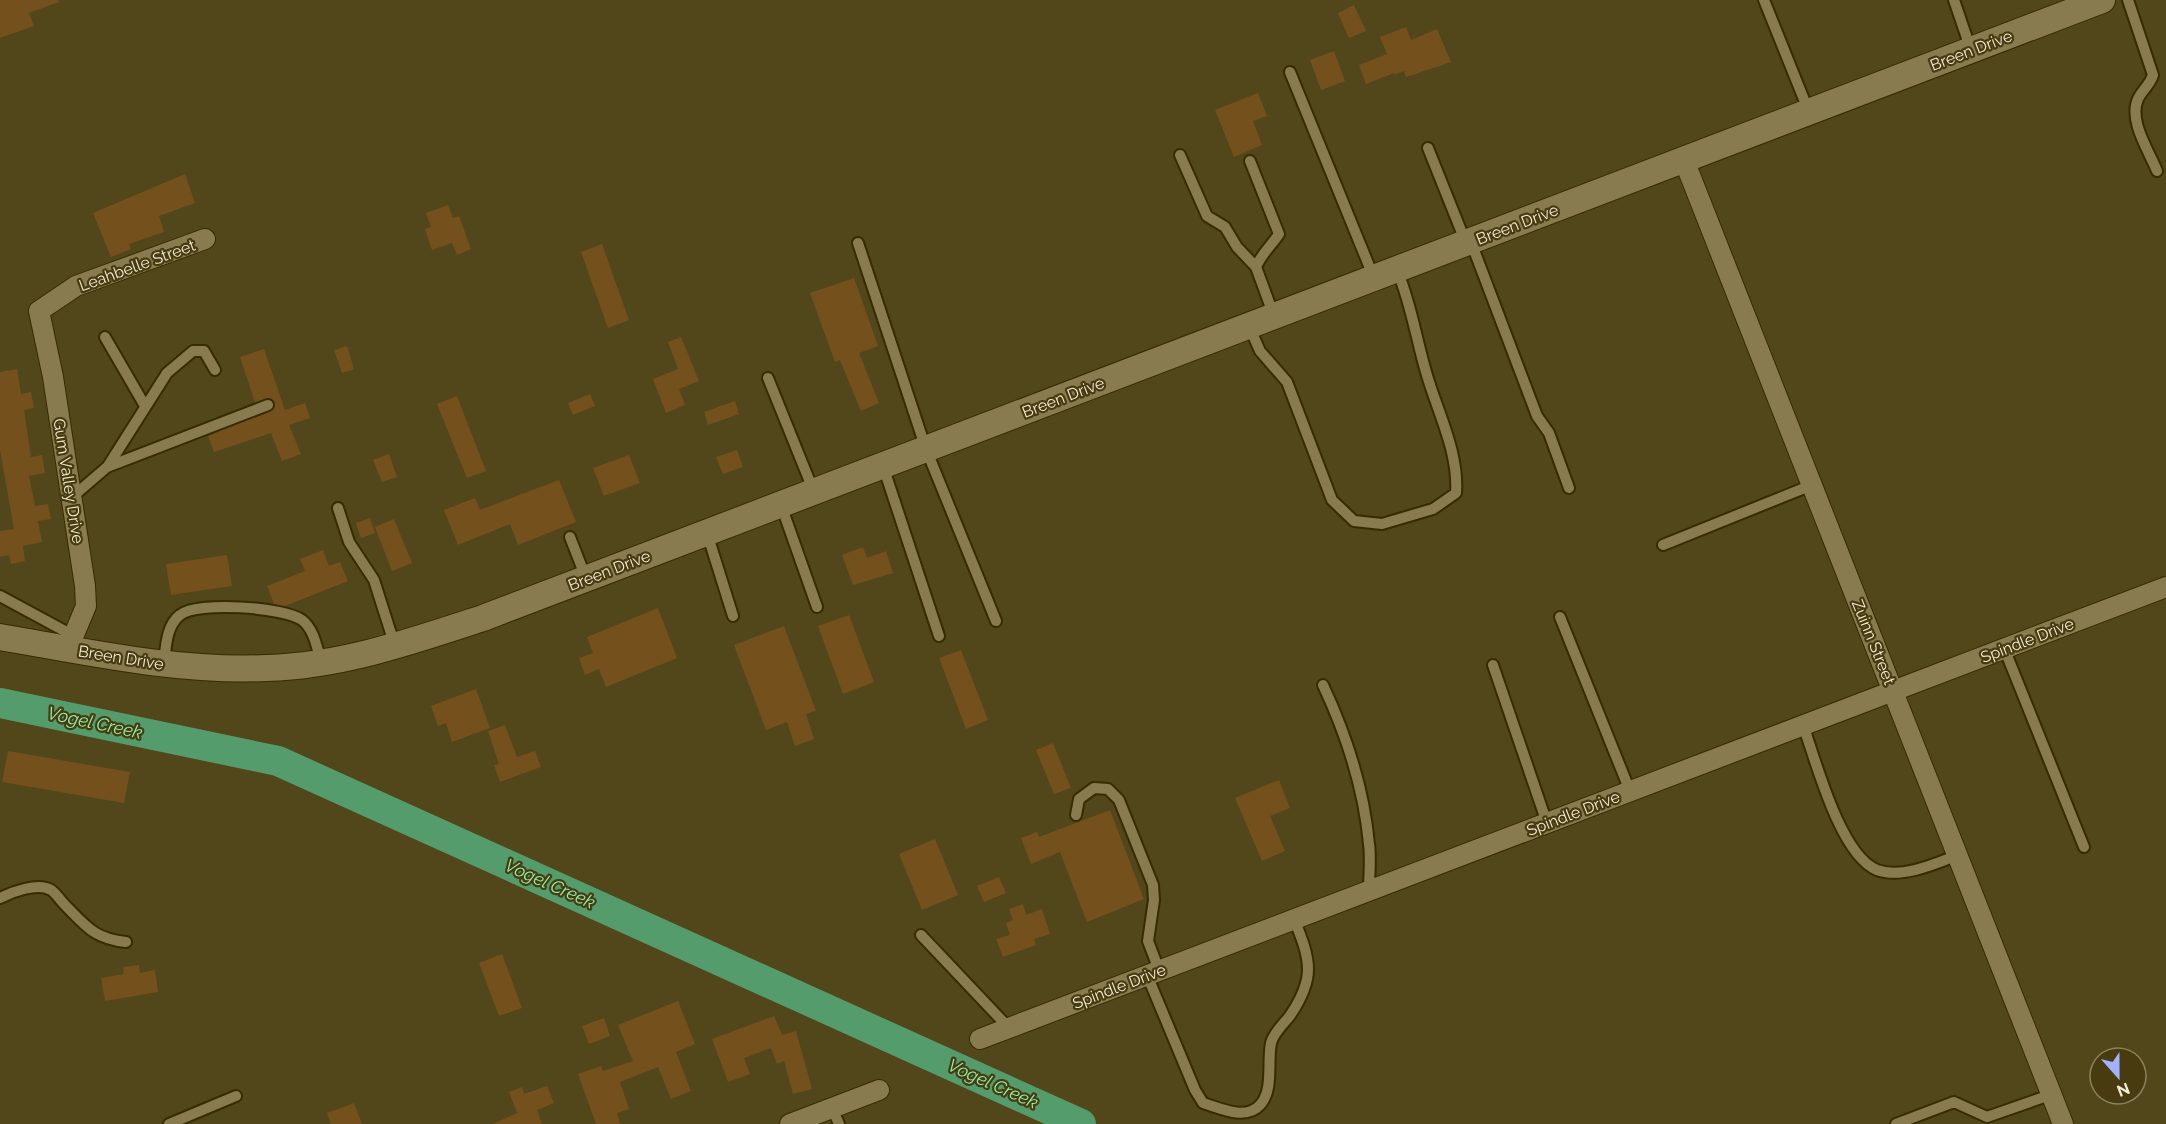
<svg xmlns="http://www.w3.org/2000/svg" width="2166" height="1124" font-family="Raleway,sans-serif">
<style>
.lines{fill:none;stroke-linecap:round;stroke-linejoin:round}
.river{stroke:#549c6c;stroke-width:30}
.building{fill:#74511c}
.service-casing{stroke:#372b00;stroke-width:14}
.minor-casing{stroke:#372b00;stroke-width:22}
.tertiary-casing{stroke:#372b00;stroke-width:28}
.service{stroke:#887b50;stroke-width:10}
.minor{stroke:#887b50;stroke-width:20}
.tertiary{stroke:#887b50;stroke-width:26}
.labels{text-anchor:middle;stroke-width:4.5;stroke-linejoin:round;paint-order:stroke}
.street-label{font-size:16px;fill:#f3ecd5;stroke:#473b0f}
.water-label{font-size:18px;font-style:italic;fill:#8df0ad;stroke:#473b0f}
</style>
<rect width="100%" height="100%" fill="#52461b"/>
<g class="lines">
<path class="river" d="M0,703L278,761L1081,1124"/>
</g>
<path class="building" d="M0,0H58L59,2L29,13L34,26L0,38Z
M1354,5L1366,31L1349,38L1338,13Z
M1406,27L1411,40L1437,29L1451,62L1406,77L1404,71L1394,75V73L1366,84L1359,65L1387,54L1380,37Z
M1334,51L1345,81L1321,90L1310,60Z
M1258,93L1267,116L1253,121L1262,145L1234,157L1215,110Z
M185,174L195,203L159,216L164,232L129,244L131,249L111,257L93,213Z
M448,205L453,218L459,216L471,249L457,255L452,243L432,250L425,229L431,227L426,213Z
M602,244L629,320L608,328L581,252Z
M854,278L878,346L859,353L879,403L861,411L840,360L835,362L810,293Z
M681,337L699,381L679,389L685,405L666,413L653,379L678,369L668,342Z
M347,346L354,369L342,373L334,350Z
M264,349L285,410L305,403L310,418L289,425L301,454L282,461L271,433L214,452L208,436L274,409L275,402L270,398L255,402L240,357Z
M17,369L21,394L31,392L34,408L24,410L31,457L42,455L45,473L29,476L35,506L48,504L51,519L38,521L42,542L23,546L25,561L11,564L9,555L0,557V531L14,529L0,450V372Z
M590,394L595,406L573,415L568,403Z
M457,396L486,471L467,478L437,404Z
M735,401L739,414L708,425L704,412Z
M737,450L743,467L723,474L716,457Z
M389,454L397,477L382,482L373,460Z
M629,455L640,483L604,496L593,468Z
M559,480L576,522L518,545L510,524L458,545L444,510L475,498L480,510Z
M370,518L375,533L361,538L356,523Z
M394,519L412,563L392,571L375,527Z
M863,547L867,558L886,551L893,573L853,585L842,555Z
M323,550L329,566L340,562L348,581L285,606L274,604L267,586L305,571L300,559Z
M227,555L232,586L171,595L166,564Z
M658,608L677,658L606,687L599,669L585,675L579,658L593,653L587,637Z
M849,615L874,682L843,694L818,626Z
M784,626L816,711L806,714L814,739L795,746L787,722L766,730L734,645Z
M961,650L988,720L966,729L939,658Z
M476,689L490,728L452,742L446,723L438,726L431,706Z
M505,725L517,757L535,751L541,767L500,782L494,765L499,764L488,731Z
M1053,743L1071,788L1054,794L1036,750Z
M8,751L130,772L124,803L2,782Z
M1279,780L1290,808L1270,816L1285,851L1262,861L1235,798Z
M1110,810L1144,899L1087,922L1060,852L1031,864L1021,838L1037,832L1039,837Z
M935,839L958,895L922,910L899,854Z
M999,877L1006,893L984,902L977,886Z
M1023,904L1026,915L1042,909L1050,934L1034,939L1036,945L1003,957L996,939L1010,935L1006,923L1013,920L1009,909Z
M502,954L522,1008L499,1016L479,963Z
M139,965L140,973L155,970L158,992L105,1001L101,978L124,974L123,967Z
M678,1001L695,1044L676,1052L691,1091L671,1099L658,1067L620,1082L629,1109L617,1113L620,1124H596L578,1074L601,1066L603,1071L633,1061L618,1025Z
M774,1016L782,1035L796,1031L812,1089L793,1094L784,1061L777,1064L771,1048L744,1058L750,1074L728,1082L712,1039Z
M604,1018L610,1036L589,1044L582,1026Z
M547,1086L554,1103L537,1110L542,1124H493L517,1113L509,1092L522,1087L524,1094Z
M354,1103L362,1124H331L327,1113Z"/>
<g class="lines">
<g class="service-casing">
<path id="service" d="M1764,0L1809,112
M1954,0L1971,50
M2128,0L2153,75C2150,85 2142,90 2138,99C2128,120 2149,151 2157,171
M1290,72L1374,278
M1428,148L1466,243
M1180,155L1207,216L1225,227L1237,247L1256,267
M1250,161L1279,234C1271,246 1262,253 1256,267L1274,316
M1471,242L1537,416L1549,433L1569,488
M858,243L926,449L996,621
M1249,326L1260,351L1287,382L1332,500L1354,521L1382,524L1433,509L1456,493C1459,452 1437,411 1426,372C1416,338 1411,303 1397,270
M105,337L145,406
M768,378L814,492
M108,466L167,373L193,351H204L215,370
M883,466L939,636
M71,498L107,467L268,405
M781,505L817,607
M338,508L349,542L374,580L395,646
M707,533L733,616
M570,537L586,578
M1663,545L1812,485
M0,596L74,636
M1560,617L1630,791
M2004,648L2084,847
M164,663C166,647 166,626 180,615C197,601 284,607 302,620C314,629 317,648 321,662
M1493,665L1547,823
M1323,685C1346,734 1364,790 1369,844C1371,859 1369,875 1369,891
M1803,725C1816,761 1840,855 1877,870C1901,879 1935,864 1958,855
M1076,815L1079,799L1094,788L1108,789L1119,800L1153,885L1154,900L1148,941L1159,970
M0,898C12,892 38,882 51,890C55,892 60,900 64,904C86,926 94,939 126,942
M921,935L1009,1028
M1147,975L1195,1090L1203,1103C1219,1108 1246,1121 1260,1105C1274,1090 1267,1062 1271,1043C1273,1034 1283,1024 1289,1017C1316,978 1311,961 1294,919
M832,1108L839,1124
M169,1124L236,1096
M1896,1124L1954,1102L1987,1117L2050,1095"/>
</g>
<g class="minor-casing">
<path id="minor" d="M1684,160L2063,1124
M68,649L86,606L85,586L53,377L39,311L76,286L205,239
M980,1039L2166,587
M790,1124L879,1090"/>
</g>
<g class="tertiary-casing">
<path id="tertiary" d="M0,637C88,652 177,672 267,668C341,666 413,641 483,618L2102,0"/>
</g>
<use href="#service" class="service"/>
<use href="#minor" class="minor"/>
<use href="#tertiary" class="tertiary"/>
</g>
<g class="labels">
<g class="street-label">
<text transform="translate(1971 50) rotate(-21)" y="6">Breen Drive</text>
<text transform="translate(1517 224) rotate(-21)" y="6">Breen Drive</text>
<text transform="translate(137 265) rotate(-20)" y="6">Leahbelle Street</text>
<text transform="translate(1063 397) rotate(-21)" y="6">Breen Drive</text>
<text transform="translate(69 481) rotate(81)" y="6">Gum Valley Drive</text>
<text transform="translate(609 570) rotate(-21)" y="6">Breen Drive</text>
<text transform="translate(2027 640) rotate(-21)" y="6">Spindle Drive</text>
<text transform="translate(1874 642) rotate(68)" y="6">Zuinn Street</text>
<text transform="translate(121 657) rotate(9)" y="6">Breen Drive</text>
<text transform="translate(1573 813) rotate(-21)" y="6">Spindle Drive</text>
<text transform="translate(1119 986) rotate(-21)" y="6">Spindle Drive</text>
</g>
<g class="water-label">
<text transform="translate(95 723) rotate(12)" y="6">Vogel Creek</text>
<text transform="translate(550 884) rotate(24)" y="6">Vogel Creek</text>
<text transform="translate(993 1084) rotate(24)" y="6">Vogel Creek</text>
</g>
</g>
<g transform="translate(2118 1076) rotate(159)"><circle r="28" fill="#473b0f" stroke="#8c825e" stroke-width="1.5"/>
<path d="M0-4.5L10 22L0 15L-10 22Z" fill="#a1b3fd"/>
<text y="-9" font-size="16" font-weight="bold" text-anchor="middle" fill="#f3ecd5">N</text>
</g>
</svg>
